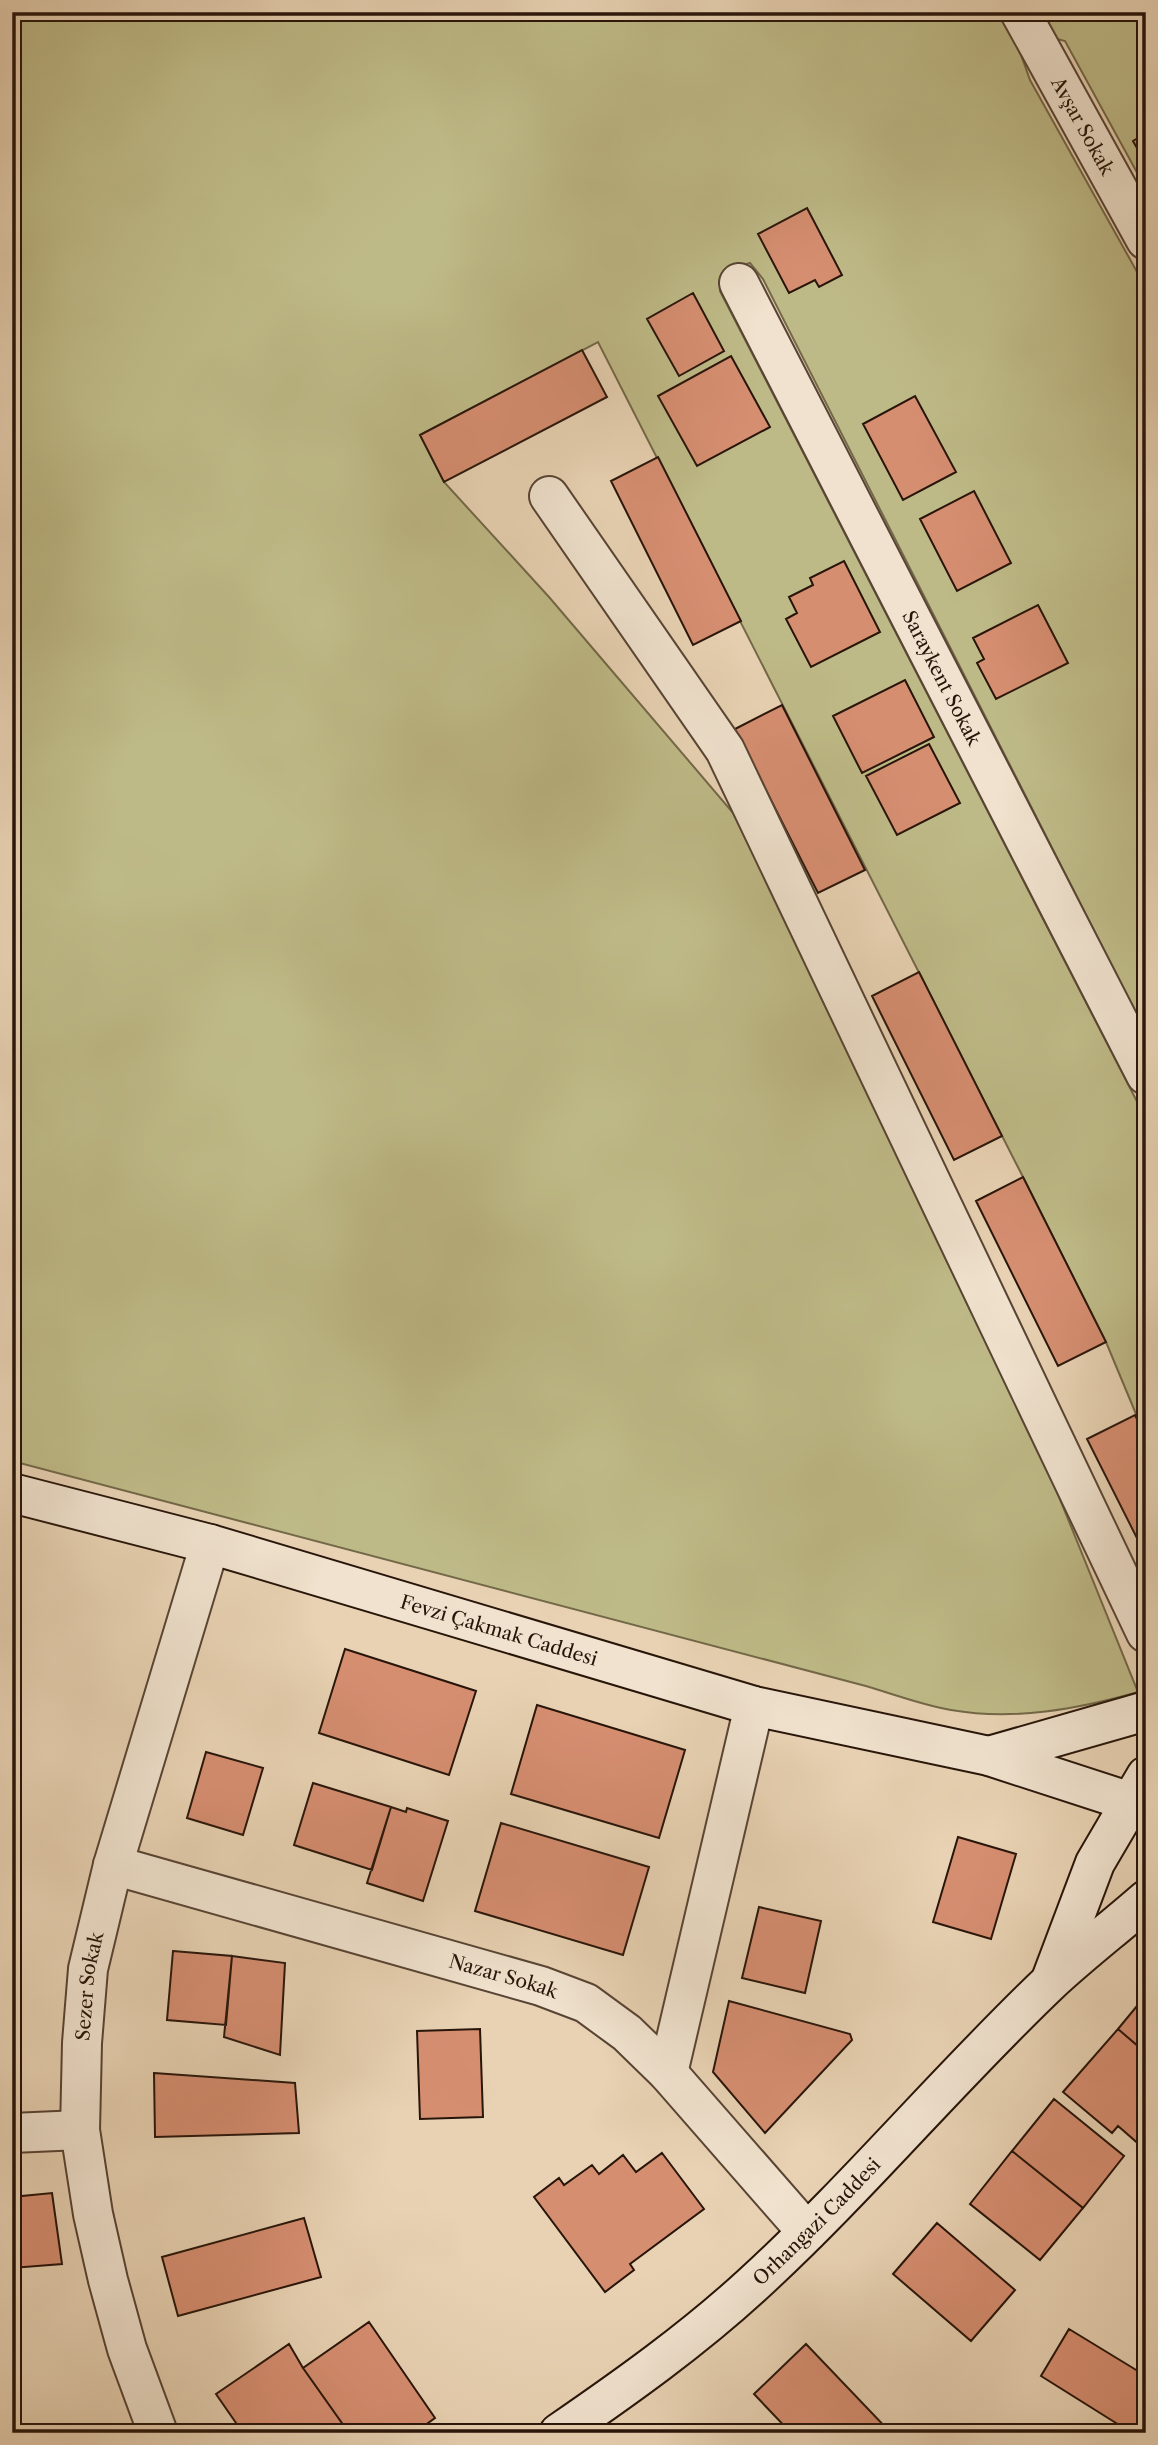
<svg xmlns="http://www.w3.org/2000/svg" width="1158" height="2445" font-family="'Libre Caslon Text',serif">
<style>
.green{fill:#beba87;stroke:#736848;stroke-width:2}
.building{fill:#d68e71;stroke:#28150a;stroke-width:2}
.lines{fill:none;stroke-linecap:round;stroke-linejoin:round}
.street-casing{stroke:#584434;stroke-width:42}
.secondary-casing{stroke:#28150a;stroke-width:42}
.street{stroke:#f0e2ce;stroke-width:38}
.secondary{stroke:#f0e2ce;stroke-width:38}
.labels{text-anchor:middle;stroke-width:6;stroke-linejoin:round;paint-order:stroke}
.street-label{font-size:19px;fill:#28150a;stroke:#f0e2ce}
</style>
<rect width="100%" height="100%" fill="#e8d2b3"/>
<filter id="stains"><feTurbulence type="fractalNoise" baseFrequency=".00286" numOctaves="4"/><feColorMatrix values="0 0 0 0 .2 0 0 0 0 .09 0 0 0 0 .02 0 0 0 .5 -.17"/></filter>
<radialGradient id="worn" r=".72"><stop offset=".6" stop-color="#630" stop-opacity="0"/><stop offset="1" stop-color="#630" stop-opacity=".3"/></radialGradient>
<path class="green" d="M12,12H1146V189L1065,41L1050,37L1028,40L1020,52L1030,80L1146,288V1033L763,279L750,263C732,268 724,272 720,291L1146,1119V1438L1106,1342L1023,1177L598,342L420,435L444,482L549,597L734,814L1049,1472L1138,1692C1078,1709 1014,1721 951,1710C921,1705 891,1693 862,1685L12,1461Z"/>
<path class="building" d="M1146,133V164L1133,141Z
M807,208L842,275L819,287L815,280L789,293L758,234Z
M693,293L724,351L679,376L647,319Z
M582,350L607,397L444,482L420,435Z
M731,356L770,427L697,466L658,396Z
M915,396L956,472L903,500L863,424Z
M658,457L741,621L693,645L611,481Z
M974,491L1011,563L957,591L920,519Z
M844,561L880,632L811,667L786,619L797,613L789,597L813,585L810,578Z
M1038,605L1068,663L996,699L977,663L984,659L973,638Z
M905,680L934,737L862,773L833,716Z
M782,705L865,870L818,893L735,729Z
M929,744L960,803L897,835L866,776Z
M919,972L1002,1136L954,1160L872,996Z
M1023,1177L1106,1342L1058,1366L976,1201Z
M1135,1415L1146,1438V1556L1087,1439Z
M345,1649L476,1691L449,1775L319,1733Z
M537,1705L685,1750L659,1838L511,1794Z
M206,1752L263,1768L243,1835L187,1818Z
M313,1783L391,1807L372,1870L294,1845Z
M391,1807L406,1812L407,1808L448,1821L423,1901L367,1883Z
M501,1823L649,1867L623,1955L475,1911Z
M958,1837L1016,1854L991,1939L933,1922Z
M759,1907L821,1921L805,1993L742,1978Z
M173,1951L232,1956L226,2025L167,2020Z
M232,1956L285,1963L280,2055L224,2037Z
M1146,1995V2053L1118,2029Z
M729,2001L850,2034L852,2040L765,2133L713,2072Z
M480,2029L483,2117L420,2119L417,2031Z
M1118,2029L1146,2053V2140L1141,2146L1118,2126L1112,2133L1063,2092Z
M154,2073L295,2083L299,2133L155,2137Z
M1054,2099L1124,2156L1083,2208L1012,2151Z
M1012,2151L1083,2208L1040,2260L970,2204Z
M662,2153L704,2209L630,2264L634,2270L605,2292L534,2197L559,2178L564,2185L592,2165L599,2174L623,2155L636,2172Z
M52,2193L62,2264L12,2268V2197Z
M304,2218L321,2277L178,2316L162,2257Z
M937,2223L1015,2290L971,2341L893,2274Z
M369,2322L435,2418L414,2433H349L303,2368Z
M1069,2329L1146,2376V2433H1132L1041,2376Z
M289,2344L303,2368L349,2433H243L216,2394Z
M806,2344L891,2433H791L754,2394Z"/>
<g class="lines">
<g class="street-casing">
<g id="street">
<path id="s1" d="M1020,12L1146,240"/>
<path id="s2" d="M739,283L1146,1075"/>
<path d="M549,496L725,750L1146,1633"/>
<path id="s3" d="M113,1865L541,1986L586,2003L627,2033L668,2073L807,2232"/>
<path d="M668,2073L754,1706"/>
<path d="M12,2133L80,2130"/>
<path id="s4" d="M158,2433L127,2349L108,2280L93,2214L80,2130L82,2043L88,1969L113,1865L210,1544"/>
</g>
</g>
<g class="secondary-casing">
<g id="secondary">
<path id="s5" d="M12,1493L210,1544L754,1706L989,1756L1146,1807"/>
<path d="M989,1756L1146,1711"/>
<path d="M1052,1977L1095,1863L1146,1776"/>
<path id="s6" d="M559,2433C626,2387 692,2340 752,2285C856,2190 947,2080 1049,1983C1080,1954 1114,1928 1146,1900"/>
</g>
</g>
<use href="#street" class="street"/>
<use href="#secondary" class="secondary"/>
</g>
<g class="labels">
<g class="street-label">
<text dy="7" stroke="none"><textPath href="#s1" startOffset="130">Avşar Sokak</textPath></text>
<text dy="7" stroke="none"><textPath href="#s2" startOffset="444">Saraykent Sokak</textPath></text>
<text dy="7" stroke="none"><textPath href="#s5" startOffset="506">Fevzi Çakmak Caddesi</textPath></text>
<text dy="7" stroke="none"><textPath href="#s3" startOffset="406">Nazar Sokak</textPath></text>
<text dy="7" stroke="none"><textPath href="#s4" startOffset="458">Sezer Sokak</textPath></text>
<text dy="7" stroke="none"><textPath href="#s6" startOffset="334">Orhangazi Caddesi</textPath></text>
</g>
</g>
<rect width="1158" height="2445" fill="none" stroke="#e8d2b3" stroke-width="42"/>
<rect x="14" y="14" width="1130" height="2417" fill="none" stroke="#28150a" stroke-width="3.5"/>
<rect x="21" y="21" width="1116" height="2403" fill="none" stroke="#28150a" stroke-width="2"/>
<rect width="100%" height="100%" filter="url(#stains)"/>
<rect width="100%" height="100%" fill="url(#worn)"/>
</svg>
